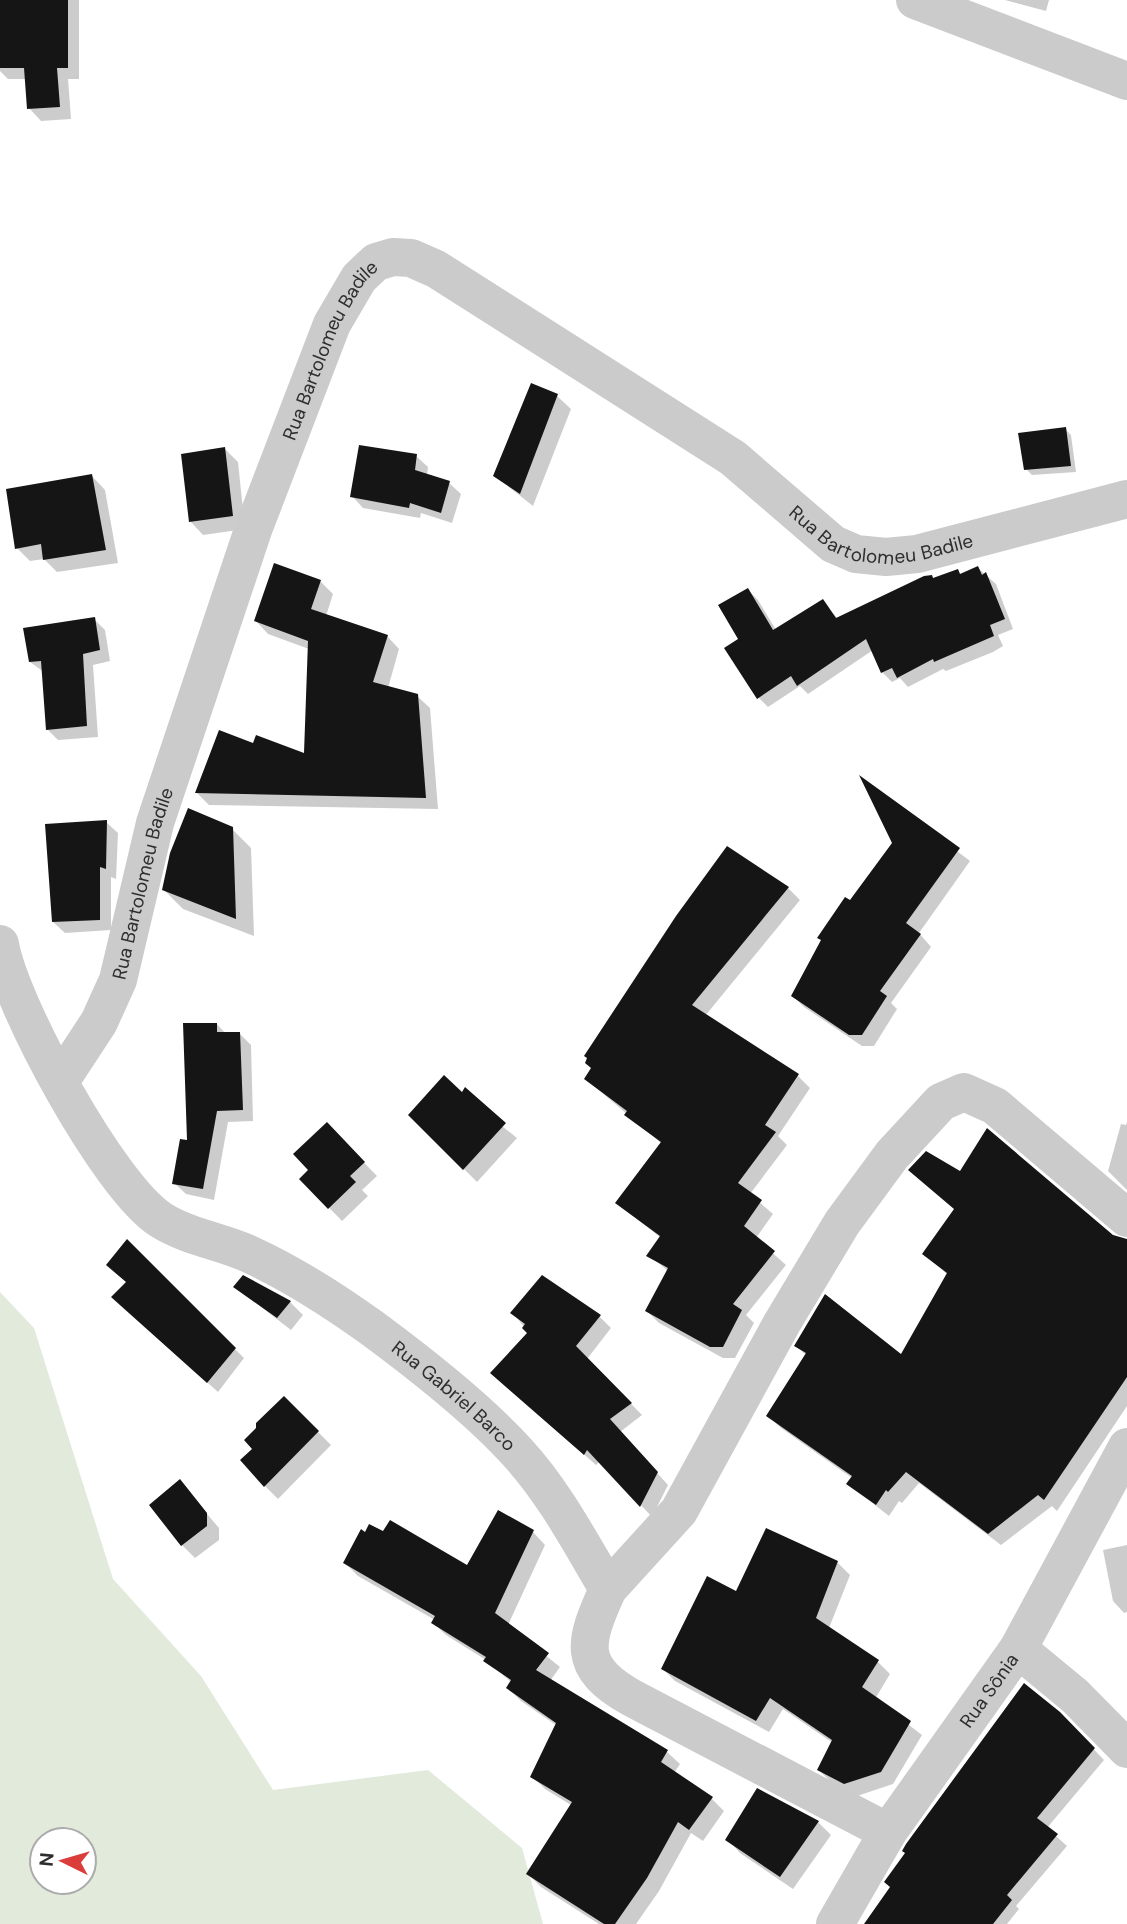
<svg xmlns="http://www.w3.org/2000/svg" width="1127" height="1924" font-family="'DM Sans',sans-serif">
<style>
.green{fill:#e2eadc;fill-rule:evenodd}
.shadow{fill:#0003}
.building{fill:#151515}
.lines{fill:none;stroke-linecap:round;stroke-linejoin:round}
.street{stroke:#cbcbcb;stroke-width:38}
.labels{text-anchor:middle;stroke-width:7;stroke-linejoin:round;paint-order:stroke}
.street-label{font-size:19px;fill:#2e2e2e;stroke:#fff}
</style>
<rect width="100%" height="100%" fill="#fff"/>
<path class="green" d="M0,1292L34,1328L113,1579L201,1676L273,1790L428,1770L522,1848L543,1924H0ZM42,1840H84V1882H42Z"/>
<path class="shadow" d="M0,0H79V79H68L71,119L41,121L29,108L27,79H8L0,71Z
M1005,0H1049L1046,11Z
M532,386L557,396L571,409L533,506L495,476Z
M1065,429L1071,435L1076,472L1032,475L1026,469Z
M225,449L238,462L245,529L203,535L190,521Z
M416,456L428,467L427,475L449,483L461,494L452,523L421,513L420,518L363,508L352,496Z
M92,476L105,490L118,563L57,572L44,559L30,561L17,548Z
M275,566L321,582L333,594L326,616L387,636L399,649L388,688L417,696L430,708L438,809L209,805L197,793L255,746L306,755L309,649L268,634L256,621Z
M978,568L996,584L1013,629L998,635L1003,646L993,652L946,671L943,669L908,687L900,678L892,682L882,672L873,650L808,694L800,686L768,707L759,698L740,640L748,590L758,600L776,630L822,601L838,619L957,571L962,575Z
M94,619L105,630L110,661L93,665L98,737L58,740L47,729L44,672L30,662Z
M864,780L970,861L919,933L931,947L891,1003L897,1009L874,1046H862L804,1007L793,996L850,902L894,843Z
M106,822L118,833L116,879L111,877V930L65,933L53,922Z
M232,829L251,848L254,936L183,909L164,890Z
M788,888L800,900L705,1016L798,1076L810,1088L778,1136L787,1145L750,1194L773,1214L756,1238L786,1265L746,1315L754,1323L735,1358H723L659,1323L647,1311L668,1271L649,1255L661,1238L617,1203L662,1144L586,1079Z
M217,1024L226,1034L239,1033L251,1045L253,1121L228,1122L214,1200L186,1194L174,1183L189,1142Z
M462,1094L517,1138L477,1182L410,1115Z
M1127,1122V1190L1108,1171L1121,1124L1126,1125Z
M339,1137L377,1176L362,1190L368,1196L342,1221L301,1179Z
M961,1174L1127,1241V1406L1057,1511L1052,1506L1001,1545L919,1483L902,1503L899,1501L889,1516L848,1484L852,1478L781,1428L768,1415L807,1356L796,1346L902,1357L948,1275L924,1253L956,1210Z
M127,1242L244,1358L218,1392L123,1307L128,1283Z
M235,1287L290,1302L303,1315L291,1330Z
M513,1313L599,1316L611,1328L587,1359L642,1415L620,1432L668,1485L652,1517L600,1461L596,1465L504,1384L529,1333Z
M284,1398L331,1445L278,1499L265,1486L255,1449Z
M180,1482L219,1528V1540L195,1558L182,1545Z
M533,1532L545,1545L508,1625L560,1667L550,1681L667,1752L680,1764L674,1773L711,1798L724,1811L703,1841L691,1833L659,1891L636,1924H599L541,1887L528,1874L571,1805L545,1789L532,1776L556,1725L521,1701L508,1688L512,1683L486,1660L446,1635L433,1623L435,1620L358,1576L345,1563L468,1567Z
M1127,1545V1612L1124,1613L1113,1601L1103,1550Z
M837,1562L850,1575L829,1628L878,1662L890,1674L875,1699L922,1735L893,1784L857,1796L831,1782L819,1770L833,1743L783,1709L769,1732L675,1681L663,1669L737,1594Z
M1059,1713L1104,1760L1047,1828L1067,1846L1016,1906L1019,1909L1007,1924H881Z
M818,1822L831,1835L793,1889L740,1853L727,1839Z"/>
<path class="building" d="M0,0H68V68H57L60,107L27,109L24,68H0Z
M531,383L558,394L520,494L493,476Z
M1066,427L1071,466L1024,470L1018,433Z
M359,445L417,454L415,470L450,481L441,513L410,503L409,508L350,497Z
M225,447L233,516L189,522L181,454Z
M92,474L106,550L43,560L41,544L15,549L6,489Z
M274,563L321,580L311,609L388,635L373,682L418,694L426,798L195,793L219,730L253,743L256,735L304,753L308,641L254,621Z
M978,566L982,575L986,572L1005,619L990,625L994,636L934,662L933,659L897,678L892,668L881,673L866,639L797,686L791,676L757,699L724,648L738,639L718,605L748,588L773,630L823,599L836,618L924,576L932,575L933,578L958,569L960,574Z
M95,617L100,650L83,654L87,726L46,730L41,661L29,662L23,628Z
M859,775L960,848L906,923L921,934L880,991L887,996L862,1035H849L791,996L821,940L817,938L845,897L850,900L892,843Z
M188,808L233,827L236,919L162,890L170,853Z
M107,820L106,869L100,867V920L52,922L45,824Z
M727,846L789,887L692,1005L799,1074L765,1125L776,1132L738,1183L762,1200L744,1226L775,1251L733,1304L742,1310L723,1347H710L645,1311L668,1268L646,1256L660,1236L615,1203L661,1142L624,1115L627,1111L584,1079L591,1068L585,1063L587,1058L584,1056L676,916Z
M183,1023H217V1032H240L243,1110L217,1111L203,1189L172,1184L180,1139L187,1140Z
M444,1075L462,1092L465,1087L506,1123L463,1170L408,1115Z
M327,1122L365,1162L350,1176L356,1182L328,1209L299,1179L308,1170L293,1154Z
M987,1128L1113,1235L1127,1239V1377L1044,1500L1038,1495L988,1534L906,1472L888,1492L886,1490L876,1505L846,1484L852,1476L766,1416L806,1353L794,1346L825,1294L901,1354L947,1273L922,1254L954,1209L908,1170L926,1151L960,1171Z
M127,1239L236,1348L207,1383L111,1297L126,1282L106,1265Z
M243,1275L291,1301L277,1318L233,1287Z
M542,1275L601,1315L576,1346L632,1403L610,1419L658,1472L640,1507L587,1450L584,1455L490,1373L527,1333L522,1328L525,1324L510,1313Z
M284,1396L319,1431L264,1487L240,1460L252,1449L244,1440L256,1428V1423Z
M180,1479L207,1513V1526L181,1546L149,1505Z
M498,1510L534,1530L495,1613L549,1653L536,1670L668,1750L661,1762L713,1797L689,1830L678,1822L647,1878L615,1924H604L526,1874L572,1802L530,1777L556,1723L506,1688L511,1680L483,1661L486,1657L431,1623L435,1616L343,1563L361,1529L365,1532L369,1524L383,1531L390,1520L467,1565Z
M766,1528L838,1561L816,1618L879,1660L862,1687L911,1721L881,1772L844,1784L817,1770L832,1740L770,1698L756,1721L661,1669L707,1576L736,1591Z
M1024,1683L1060,1712L1095,1748L1037,1818L1058,1834L1007,1895L1012,1900L993,1924H864L890,1887L884,1882L905,1853L902,1851L906,1844Z
M757,1788L819,1821L780,1877L725,1840Z"/>
<g class="lines">
<g class="street">
<path d="M915,0L1127,81"/>
<path id="s1" d="M0,944C10,1004 109,1187 161,1220C188,1237 220,1241 249,1254C293,1274 333,1300 372,1328C418,1362 479,1410 517,1452C554,1492 580,1542 608,1589C584,1642 576,1667 632,1698L888,1832"/>
<path id="s2" d="M61,1080L99,1022L118,980L155,823L253,530L332,324L359,278L376,262L393,257L411,258L436,269L733,458L833,544L856,554L886,557L917,554L1127,499"/>
<path d="M608,1589L679,1511L782,1323L842,1223L892,1155L941,1102L964,1092L995,1106L1127,1218"/>
<path d="M1018,1649L1075,1696L1127,1749"/>
<path id="s3" d="M835,1924L888,1832L1018,1649L1127,1447"/>
</g>
</g>
<g class="labels">
<g class="street-label">
<text dy="7" stroke="none"><textPath href="#s2" startOffset="782">Rua Bartolomeu Badile</textPath></text>
<text dy="7" stroke="none"><textPath href="#s2" startOffset="1475">Rua Bartolomeu Badile</textPath></text>
<text dy="7" stroke="none"><textPath href="#s2" startOffset="215">Rua Bartolomeu Badile</textPath></text>
<text dy="7" stroke="none"><textPath href="#s1" startOffset="668">Rua Gabriel Barco</textPath></text>
<text dy="7" stroke="none"><textPath href="#s3" startOffset="280">Rua Sônia</textPath></text>
</g>
</g>
<g transform="translate(63 1861) rotate(275)"><circle r="33" fill="#ffffff" stroke="#ababab" stroke-width="2"/>
<path d="M0-5L12 26L0 18L-12 26Z" fill="#da3d3a"/>
<text y="-10" font-size="19" font-weight="bold" text-anchor="middle" fill="#2e2e2e">N</text>
</g>
</svg>
